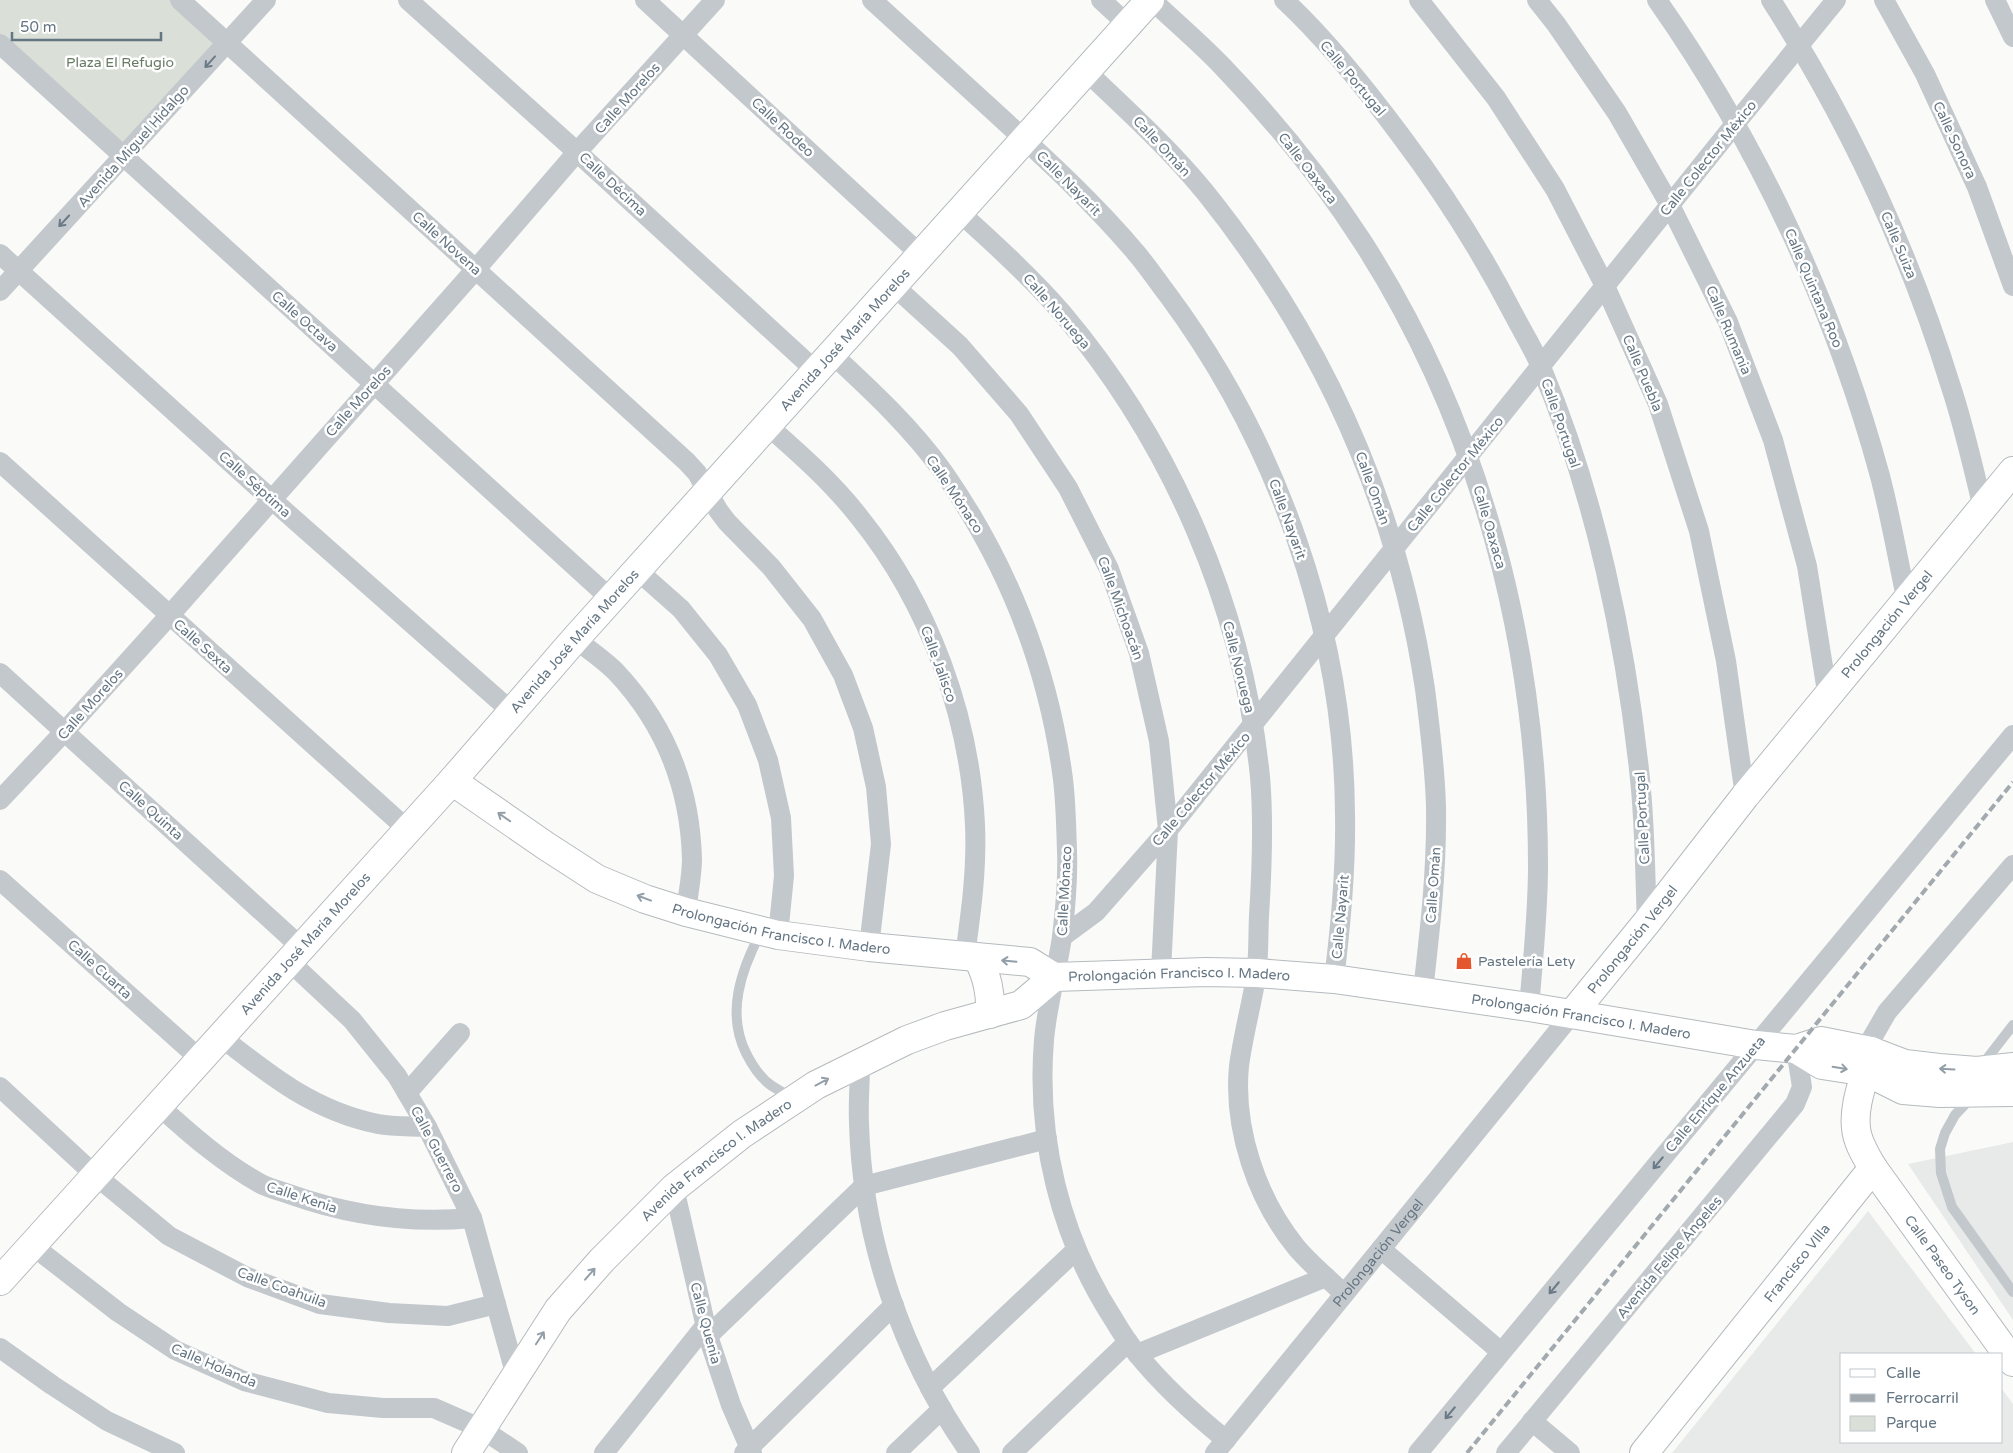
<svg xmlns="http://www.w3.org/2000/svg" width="2013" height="1453" font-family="'Varela Round',sans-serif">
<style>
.built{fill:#e8e9e9}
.green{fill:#dadfd7}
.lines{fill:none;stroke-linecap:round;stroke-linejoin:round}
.secondary-casing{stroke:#b3babf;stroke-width:30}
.primary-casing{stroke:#b5babe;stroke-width:30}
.lane{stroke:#c3c8cc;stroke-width:10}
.street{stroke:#c3c8cc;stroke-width:20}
.secondary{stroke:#fff;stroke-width:28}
.primary{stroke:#fff;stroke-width:28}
.rail{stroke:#a2aab0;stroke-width:4;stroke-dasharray:8 4;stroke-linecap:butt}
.oneway{stroke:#6a7a87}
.oneway2{stroke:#939fa8}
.labels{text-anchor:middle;stroke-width:5;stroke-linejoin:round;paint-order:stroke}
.park-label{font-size:14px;fill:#687a64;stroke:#fff}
.street-label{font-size:14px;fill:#657683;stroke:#fff}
.poi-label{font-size:14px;fill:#657683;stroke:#fff;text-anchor:start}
</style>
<rect width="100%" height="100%" fill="#fafaf8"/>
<path class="built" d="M2013,1142V1320L1908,1164Z
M1868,1211L1976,1354H1842V1442H2002V1389L2013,1404V1453H1672Z"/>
<path class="green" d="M0,0H173L221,44L124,149L0,39Z"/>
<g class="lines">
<g class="secondary-casing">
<g id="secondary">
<path id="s2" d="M452,781L575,639L1150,0"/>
<path id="s3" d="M1572,1014L1647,922L1745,796L2013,471"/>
<path id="s4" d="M1871,1051C1866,1076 1853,1103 1856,1128C1857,1142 1866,1156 1873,1168L2013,1362"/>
<path id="s5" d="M1644,1453L1873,1168"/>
</g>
</g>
<g class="primary-casing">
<g id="primary">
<path d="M978,958C987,977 991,992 990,1014"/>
<path d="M1796,1049L1822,1065L1867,1072L1903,1090L1940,1093L2013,1092"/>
<path id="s6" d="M0,1281L452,781L546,846L597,879L645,899L686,912L778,935L869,947L1030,962L1054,977L1206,972L1257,973L1334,979L1529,1007L1756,1045L1796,1049L1821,1041L1871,1051L1905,1064L1939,1068L1977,1071L2013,1067"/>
<path id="s7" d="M466,1453L558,1310L602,1260L674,1188L742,1134L816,1085L907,1040L945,1026L1021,1005L1054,977"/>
</g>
</g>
<path class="lane" d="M761,932C741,970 726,1013 746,1053C752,1065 760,1078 772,1086C778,1090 785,1094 792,1097
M1982,1065L2013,1025
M1972,1097L1955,1115L1945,1133L1940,1149L1941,1173L1952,1207L2013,1292"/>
<g class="street">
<path d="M180,0L687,462L697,473L718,510L727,522L771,567L812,619L843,675L863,728L876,787L881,844L869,947"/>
<path d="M408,0L577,152L816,371"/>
<path d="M645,0L921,255"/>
<path d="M872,0C915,39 957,78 999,116C1047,160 1095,204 1137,254C1148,267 1158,282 1168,295C1277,442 1344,630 1345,814C1346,869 1341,924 1334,979"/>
<path d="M1101,0L1127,24"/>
<path d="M1152,0C1175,22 1200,43 1222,66C1273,119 1322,179 1362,241C1481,426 1538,647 1538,866C1538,913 1533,960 1529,1007"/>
<path d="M1284,0C1327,40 1366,89 1401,136C1444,193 1482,253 1515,317C1524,334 1534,350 1541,367C1595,494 1626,643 1640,779C1645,826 1645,875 1647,922"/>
<path d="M1419,0L1496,98L1555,189L1605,286L1658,404L1699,531L1726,661L1745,796"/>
<path d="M1537,0L1556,24L1617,113L1670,205L1728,322L1773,440L1807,566L1828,698"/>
<path d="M1657,0C1758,144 1834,307 1880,476C1891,518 1898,560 1907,602"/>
<path d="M1771,0C1848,120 1909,251 1951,387C1964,426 1973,467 1983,508"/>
<path d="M1884,0L1925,74L1977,187L2013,286"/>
<path d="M1995,0L2013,37"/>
<path d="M0,44L611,599"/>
<path d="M1086,71C1127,110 1169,148 1205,192C1323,339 1397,502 1425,689C1430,728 1435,767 1436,807C1437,869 1430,930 1423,991"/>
<path d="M959,212C995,244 1031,277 1063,314C1172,444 1243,607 1260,777C1264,823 1262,869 1259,916C1258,936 1259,957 1256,977C1251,1007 1243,1036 1239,1066C1233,1129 1257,1199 1296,1247C1310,1264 1329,1279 1344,1294"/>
<path d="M0,254L271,499L511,711"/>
<path d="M893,285L960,346L1019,414L1068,488L1109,569L1139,653L1159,741L1168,830L1161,972"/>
<path d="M0,291L266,0"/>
<path d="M831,353C871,390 912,428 944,473C1006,562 1047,664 1062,772C1066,798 1066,825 1067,851C1068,877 1065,912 1062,937C1057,971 1047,1005 1044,1040C1036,1138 1060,1237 1114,1320C1121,1332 1129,1344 1138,1355C1164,1387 1194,1414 1226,1440"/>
<path d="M767,425C800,454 833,483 860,518C929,604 970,716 975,825C977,869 971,912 965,956"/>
<path d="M0,462L407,829"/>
<path d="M637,570L681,609L718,655L747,705L768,760L781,818L784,876L778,935"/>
<path d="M575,639C588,649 604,660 616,672C665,724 690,787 692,859C692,876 688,894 686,912"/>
<path d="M0,673L302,948"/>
<path d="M0,800L65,731L169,616L476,269L577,152L715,0"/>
<path d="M0,880L200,1059"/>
<path d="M1062,937L1096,912L1168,830L1735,124L1836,0"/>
<path d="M289,961L352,1020L397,1076L427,1127L472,1218L516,1376"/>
<path d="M220,1036C269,1075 314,1111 378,1124C394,1127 411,1126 427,1127"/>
<path d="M1871,1051L1872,1038L1887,1012L2013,865"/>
<path d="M860,1063C860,1083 858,1103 859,1123C862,1240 903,1358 970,1453"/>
<path d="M0,1087L95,1175L169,1236L247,1277L320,1304L389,1313L448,1316L496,1304"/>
<path d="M407,1093L460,1033"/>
<path d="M158,1105C190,1134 223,1163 261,1184C269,1188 280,1191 289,1194C348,1215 410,1224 472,1218"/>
<path d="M674,1188L708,1336L731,1405L752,1453"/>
<path d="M33,1246L118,1312L175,1350L244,1381L328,1403L383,1408H434L482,1429L518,1453"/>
<path d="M1381,1249L1501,1352"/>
<path d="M708,1336L864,1186L1047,1139"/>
<path d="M0,1348L52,1385L107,1421L175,1453"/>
<path d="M1137,1354L1326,1277"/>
<path d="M930,1388L1076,1250"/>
<path d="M1532,1421L1570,1453"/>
<path d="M604,1453L705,1326"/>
<path d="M744,1453L894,1305"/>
<path d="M896,1453L942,1409"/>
<path d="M1012,1453L1128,1342"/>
<path id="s1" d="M1215,1453L1572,1014"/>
<path d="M1418,1453L2013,735"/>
<path d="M1506,1453L1795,1104L1802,1087L1796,1049"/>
</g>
<use href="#secondary" class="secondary"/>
<use href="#primary" class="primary"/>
<path class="rail" d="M1467,1453L2013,782"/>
</g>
<defs><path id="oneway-shaft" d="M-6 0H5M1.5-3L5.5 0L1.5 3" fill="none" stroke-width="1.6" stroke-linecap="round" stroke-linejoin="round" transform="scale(1.25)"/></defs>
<g class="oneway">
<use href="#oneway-shaft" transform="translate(210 62) rotate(132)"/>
<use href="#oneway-shaft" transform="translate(64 221) rotate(133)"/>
<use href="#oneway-shaft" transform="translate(1658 1163) rotate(130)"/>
<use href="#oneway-shaft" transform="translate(1554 1288) rotate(130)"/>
<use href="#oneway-shaft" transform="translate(1450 1413) rotate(130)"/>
</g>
<g class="oneway2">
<use href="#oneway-shaft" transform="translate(504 817) rotate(-145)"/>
<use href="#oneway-shaft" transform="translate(644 898) rotate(-159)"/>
<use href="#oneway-shaft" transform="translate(1009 961) rotate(-175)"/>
<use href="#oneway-shaft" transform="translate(1840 1068) rotate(9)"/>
<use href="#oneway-shaft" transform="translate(1947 1069) rotate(-177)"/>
<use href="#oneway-shaft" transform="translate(822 1082) rotate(-28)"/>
<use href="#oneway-shaft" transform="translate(590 1274) rotate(-49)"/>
<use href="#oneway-shaft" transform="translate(540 1338) rotate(-57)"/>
</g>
<defs>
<g id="shop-bare" transform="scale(1.35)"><path d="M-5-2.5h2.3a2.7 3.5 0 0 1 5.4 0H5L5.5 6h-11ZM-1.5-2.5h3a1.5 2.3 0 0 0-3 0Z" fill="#e4572e" stroke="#fff" stroke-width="2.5" paint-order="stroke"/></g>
</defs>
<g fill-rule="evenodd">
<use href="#shop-bare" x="1464" y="961"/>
</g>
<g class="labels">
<g class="park-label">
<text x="120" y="67">Plaza El Refugio</text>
</g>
<g class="street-label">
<text transform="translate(1353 78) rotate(50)" y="5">Calle Portugal</text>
<text transform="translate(627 98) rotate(-48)" y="5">Calle Morelos</text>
<text transform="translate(783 127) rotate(43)" y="5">Calle Rodeo</text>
<text transform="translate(1955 140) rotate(65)" y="5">Calle Sonora</text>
<text transform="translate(133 146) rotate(-48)" y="5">Avenida Miguel Hidalgo</text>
<text transform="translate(1162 146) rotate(47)" y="5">Calle Omán</text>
<text transform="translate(1708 158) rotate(-51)" y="5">Calle Colector México</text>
<text transform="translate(1308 168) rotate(52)" y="5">Calle Oaxaca</text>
<text transform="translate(1069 183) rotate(45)" y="5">Calle Nayarit</text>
<text transform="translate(613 184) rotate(43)" y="5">Calle Décima</text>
<text transform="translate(447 243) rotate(42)" y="5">Calle Novena</text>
<text transform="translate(1899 245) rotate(67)" y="5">Calle Suiza</text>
<text transform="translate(1814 288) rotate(67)" y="5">Calle Quintana Roo</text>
<text transform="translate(1057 311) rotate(49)" y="5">Calle Noruega</text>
<text transform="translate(305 321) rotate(42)" y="5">Calle Octava</text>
<text transform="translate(1729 330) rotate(67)" y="5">Calle Rumania</text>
<text dy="5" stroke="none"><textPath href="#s2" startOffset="591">Avenida José María Morelos</textPath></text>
<text transform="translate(1643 373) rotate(67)" y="5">Calle Puebla</text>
<text transform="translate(358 401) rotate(-48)" y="5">Calle Morelos</text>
<text transform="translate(1561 423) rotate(71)" y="5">Calle Portugal</text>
<text transform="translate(1455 474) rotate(-51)" y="5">Calle Colector México</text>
<text transform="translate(255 484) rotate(42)" y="5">Calle Séptima</text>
<text transform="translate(1373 488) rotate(70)" y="5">Calle Omán</text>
<text transform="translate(955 494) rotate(56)" y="5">Calle Mónaco</text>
<text transform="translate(1288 519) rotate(70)" y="5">Calle Nayarit</text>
<text transform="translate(1490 527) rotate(74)" y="5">Calle Oaxaca</text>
<text transform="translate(1121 608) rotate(70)" y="5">Calle Michoacán</text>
<text dy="5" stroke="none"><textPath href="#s3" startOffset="501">Prolongación Vergel</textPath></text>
<text dy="5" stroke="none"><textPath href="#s2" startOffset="186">Avenida José María Morelos</textPath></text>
<text transform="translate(203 646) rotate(42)" y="5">Calle Sexta</text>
<text transform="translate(939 664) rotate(70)" y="5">Calle Jalisco</text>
<text transform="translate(1239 667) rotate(76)" y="5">Calle Noruega</text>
<text transform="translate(90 704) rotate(-48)" y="5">Calle Morelos</text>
<text transform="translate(1201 789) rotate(-50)" y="5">Calle Colector México</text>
<text transform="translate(151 810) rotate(42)" y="5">Calle Quinta</text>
<text transform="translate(1642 818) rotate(-93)" y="5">Calle Portugal</text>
<text transform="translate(1433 885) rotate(-86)" y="5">Calle Omán</text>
<text transform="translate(1064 891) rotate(-87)" y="5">Calle Mónaco</text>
<text transform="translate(1340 917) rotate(-85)" y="5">Calle Nayarit</text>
<text dy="5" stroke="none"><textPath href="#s6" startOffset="1041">Prolongación Francisco I. Madero</textPath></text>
<text dy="5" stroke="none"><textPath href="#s3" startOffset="96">Prolongación Vergel</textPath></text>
<text dy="5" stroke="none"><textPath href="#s6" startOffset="455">Avenida José María Morelos</textPath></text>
<text transform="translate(100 969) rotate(42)" y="5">Calle Cuarta</text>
<text dy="5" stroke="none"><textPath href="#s6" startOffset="1446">Prolongación Francisco I. Madero</textPath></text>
<text dy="5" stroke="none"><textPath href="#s6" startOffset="1851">Prolongación Francisco I. Madero</textPath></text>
<text transform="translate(1715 1094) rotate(-50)" y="5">Calle Enrique Anzueta</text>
<text transform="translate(437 1149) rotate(62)" y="5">Calle Guerrero</text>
<text dy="5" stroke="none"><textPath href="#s7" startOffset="389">Avenida Francisco I. Madero</textPath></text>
<text transform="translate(302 1197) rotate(18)" y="5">Calle Kenia</text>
<text dy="5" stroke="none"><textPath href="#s1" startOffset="258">Prolongación Vergel</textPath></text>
<text transform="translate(1669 1257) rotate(-50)" y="5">Avenida Felipe Ángeles</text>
<text dy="5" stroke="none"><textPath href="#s5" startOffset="244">Francisco VIlla</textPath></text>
<text dy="5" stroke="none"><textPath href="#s4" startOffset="242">Calle Paseo Tyson</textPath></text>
<text transform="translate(282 1287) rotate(20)" y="5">Calle Coahuila</text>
<text transform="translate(706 1323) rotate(75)" y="5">Calle Quenia</text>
<text transform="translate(214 1365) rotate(23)" y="5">Calle Holanda</text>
</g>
<g class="poi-label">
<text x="1478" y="966">Pastelería Lety</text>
</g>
</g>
<rect x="1840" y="1353" width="162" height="90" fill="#ffffff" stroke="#c1c8cd"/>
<rect x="1850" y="1369" width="25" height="8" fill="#ffffff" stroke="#c1c8cd"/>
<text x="1886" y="1378" font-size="15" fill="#657683">Calle</text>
<rect x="1850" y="1394" width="25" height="8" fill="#a2aab0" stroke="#c1c8cd"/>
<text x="1886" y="1403" font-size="15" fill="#657683">Ferrocarril</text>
<rect x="1850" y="1416" width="25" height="15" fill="#dadfd7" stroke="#c1c8cd"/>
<text x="1886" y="1428" font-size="15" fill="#657683">Parque</text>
<path d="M12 32v8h149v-8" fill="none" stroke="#657683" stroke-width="2.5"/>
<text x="20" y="32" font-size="15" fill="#657683" stroke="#ffffff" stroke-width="4" paint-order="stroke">50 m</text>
</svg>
